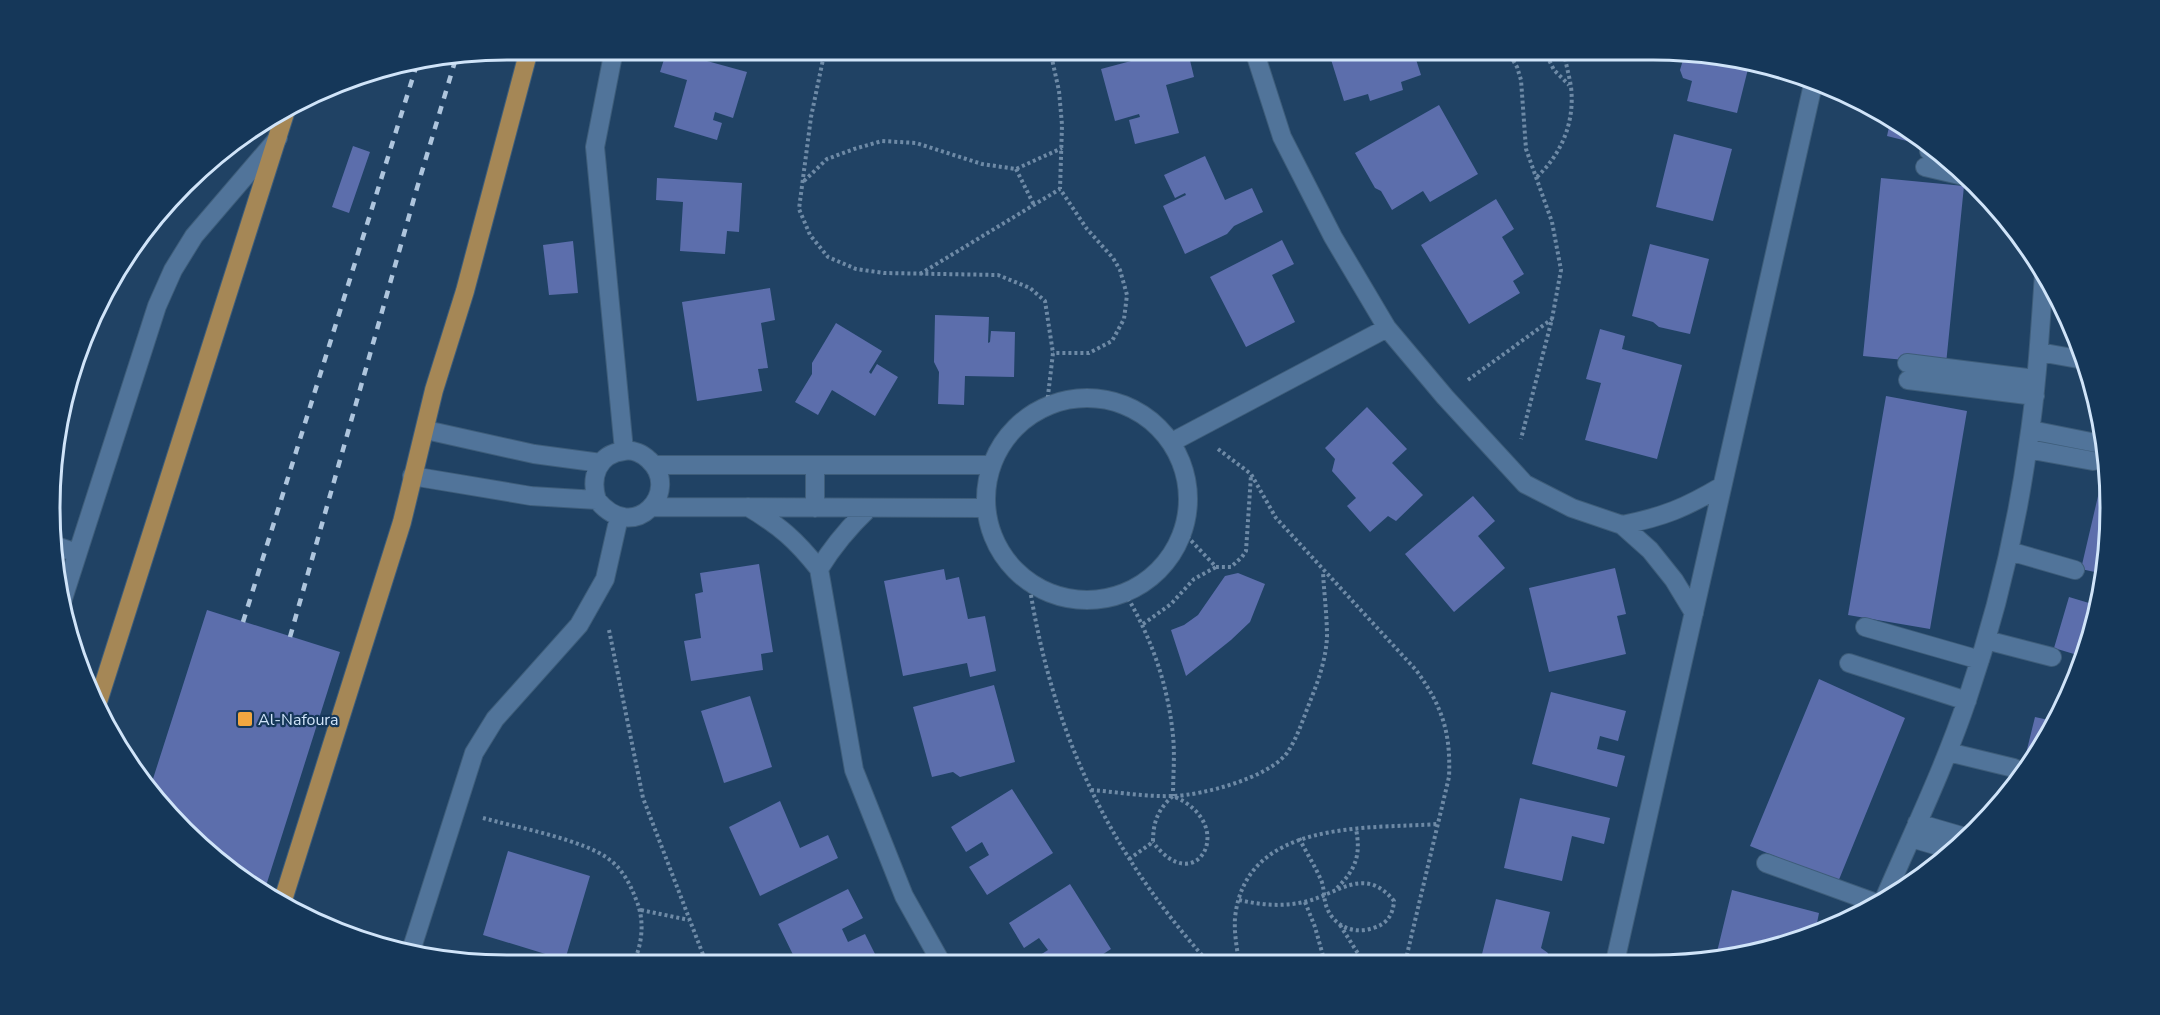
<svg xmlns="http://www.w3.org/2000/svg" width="2160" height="1015" font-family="'Nunito Sans',sans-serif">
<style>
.building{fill:#5c6eac}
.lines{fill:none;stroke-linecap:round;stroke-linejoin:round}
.minor-casing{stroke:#3e5d7a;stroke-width:20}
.major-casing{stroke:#3e5d7a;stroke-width:20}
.path{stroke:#6e8aa6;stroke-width:4;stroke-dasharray:3 3;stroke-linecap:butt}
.minor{stroke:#51749a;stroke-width:18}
.major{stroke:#a58756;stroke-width:18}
.rail{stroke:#aec5dd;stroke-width:4.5;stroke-dasharray:8 8;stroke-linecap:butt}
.poi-dot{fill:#f1a640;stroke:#153759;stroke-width:2}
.labels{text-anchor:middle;stroke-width:4.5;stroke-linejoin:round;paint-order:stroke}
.poi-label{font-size:16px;fill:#d0e4f9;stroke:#153759;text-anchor:start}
.rim{fill:none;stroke:#d0e4f9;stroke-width:3}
</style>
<rect width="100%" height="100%" fill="#204264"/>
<path class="building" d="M667,50L747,72L733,118L715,112L713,120L722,123L717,140L674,127L687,80L660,72Z
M1328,50H1413L1421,75L1401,82L1403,90L1370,101L1368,94L1344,101Z
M1188,52L1194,77L1166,85L1179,133L1135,144L1129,120L1140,117L1139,114L1115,121L1101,69L1146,57L1156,60Z
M1685,53L1750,61L1737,113L1687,101L1692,81L1683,78L1680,70Z
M1439,105L1478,174L1430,202L1423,191L1392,210L1381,191L1375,188L1355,153Z
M1891,118L1907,127L1931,147L1887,136Z
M1674,134L1732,149L1713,221L1656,207Z
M353,146L370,152L349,213L332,207Z
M1205,156L1225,200L1252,188L1263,212L1234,226L1227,234L1185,254L1163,206L1186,195L1185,193L1175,198L1164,175Z
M657,178L742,183L739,232L727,231L725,254L680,251L683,202L656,200Z
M1881,178L1964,186L1946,364L1863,356Z
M1496,199L1514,229L1502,237L1524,274L1513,281L1520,293L1469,324L1421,245Z
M1282,240L1294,264L1272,275L1295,322L1246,347L1210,277Z
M573,241L578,293L549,295L543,245Z
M1650,244L1709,259L1690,334L1659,327L1653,322L1632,316Z
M770,288L775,320L761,323L768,368L758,369L762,391L697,401L682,302Z
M935,315L989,317L988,343L990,342L991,331L1015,332L1014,377L965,376L964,405L938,404L939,372L934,362Z
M836,323L882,351L869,372L871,374L877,364L898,377L875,416L832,390L818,415L795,402L812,374V363Z
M1600,329L1625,336L1622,349L1682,365L1657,459L1585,440L1601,383L1586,379Z
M1886,396L1967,411L1930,629L1848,615Z
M1367,407L1407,449L1392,463L1423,495L1396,521L1388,516L1370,532L1347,506L1356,498L1332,471L1335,459L1325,448Z
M2102,479L2108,480L2110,507L2104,574L2081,569Z
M1473,496L1495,521L1478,536L1505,568L1454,612L1405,554Z
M759,564L773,652L761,654L763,670L691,681L684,641L701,638L695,594L703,592L700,573Z
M1615,568L1626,614L1617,616L1626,654L1549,672L1529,588Z
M944,569L946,580L959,577L968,619L985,616L996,671L970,677L967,663L903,676L884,581Z
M1238,573L1265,584L1250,622L1231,640L1186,676L1171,630L1184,625L1198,615L1225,576Z
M2069,597L2099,606L2084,657L2054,648Z
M207,610L340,652L265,889L206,852L151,785Z
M1819,679L1905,718L1838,882L1750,846Z
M994,685L1015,762L960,777L953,772L932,777L913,707Z
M1551,692L1626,711L1618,741L1600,736L1597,749L1625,756L1617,787L1532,764Z
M750,696L772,767L724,783L701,711Z
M2035,717L2053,721L2025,771L2022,770Z
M1012,789L1053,853L987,895L969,867L989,855L982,842L966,852L951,827Z
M1520,798L1610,818L1604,844L1572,836L1562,881L1504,868Z
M780,801L800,848L828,835L838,858L760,896L729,827Z
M508,851L590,876L565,960L483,935Z
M1070,884L1111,949L1088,964H1026L1048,950L1039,938L1024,948L1009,923Z
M848,889L863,918L842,929L848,942L865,934L878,960L869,964L798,965L778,924Z
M1732,890L1819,913L1815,933L1808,931L1807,936L1726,958L1716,956Z
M1496,899L1550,912L1541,948L1548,953L1546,962H1480Z"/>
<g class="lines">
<g class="minor-casing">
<path id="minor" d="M614,50L595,147L624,450
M1254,50L1282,137L1333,237L1387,328L1445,397L1525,484L1572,508L1622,525L1650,550L1674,580L1694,613
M1929,151L1940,154
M1925,167L1968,177
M2039,352L2084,360
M1907,363L2036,379
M1908,380L2035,396
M986 499a101 101 0 1 1 202 0a101 101 0 1 1-202 0Z
M426,430L534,454L601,463
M2031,430L2096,443
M1172,442L1387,328
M2028,449L2093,461
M654,465H990
M815,465V508
M412,476L531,496L597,500C635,546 682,490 649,460C643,454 633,449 624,451C597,454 590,478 597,500
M652,507L985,508
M748,507C780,526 796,540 819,569L854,770L904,896L942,964
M1622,525C1663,517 1685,508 1722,486
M53,545L77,553
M2009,551L2075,570
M819,569C833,546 849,527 869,508
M61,605L157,306L173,270L194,236L278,138
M1865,627L1980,660
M1986,640L2052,657
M1849,663L1967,701
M1948,752L2014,768
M1917,823L1965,837
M1911,838L1952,850
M1766,863L1876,903
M1885,897C1913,832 1944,768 1967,700C1995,618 2016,532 2028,445C2037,388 2040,331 2044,274
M410,954L474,753L495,719L579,625L605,579L619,517
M1615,962L1814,80"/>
</g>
<g class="major-casing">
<path id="major" d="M98,702L287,107
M283,900L402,522L434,390L465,291L529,50"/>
</g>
<path class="path" d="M825,50L811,117L799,209L810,235L828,257L856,269L884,273L998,275L1030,288L1045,301L1053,353L1047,404
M1050,50L1059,91L1062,125L1060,189L1087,229L1113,258L1120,270L1127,295L1124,319L1112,341L1089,353H1053
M1507,50L1517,67L1521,80L1526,149L1552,222L1561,270L1552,319L1521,439
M1544,50L1554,70L1569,85
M1016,169L1034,205
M1537,177C1562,153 1575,122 1571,87C1569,74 1565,62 1564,50
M804,181L827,159L854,149L882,141L916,143L982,164L1016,169L1062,148
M920,274L1060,189
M1468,380L1552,319
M1218,449L1251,474L1276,518L1416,670C1442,706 1451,732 1449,777L1405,963
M1183,532L1216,567H1231L1242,557L1246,551L1251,475
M1029,583C1052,732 1108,851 1209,963
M1125,593C1151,637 1168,684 1173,736C1175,755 1173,776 1173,796
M1143,624L1171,604L1194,579L1216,567
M609,630L643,798L707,965
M1091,790C1118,792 1146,797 1173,796C1203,795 1268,778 1287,753C1298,737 1304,716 1311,699C1319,679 1326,658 1327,637C1327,615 1324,593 1323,572
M483,818C515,827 586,840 610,860C624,871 631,886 637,902C645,922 642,947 632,965
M1129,859L1153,842C1153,822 1158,809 1173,796C1240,824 1196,901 1153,842
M1337,888C1356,869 1361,855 1356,829
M1239,900C1261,905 1282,907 1304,902C1337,895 1364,864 1394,901C1393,915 1387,924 1373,928C1354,935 1334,926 1327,908C1323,899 1325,889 1321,880C1315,866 1306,852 1299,838
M1305,902L1315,927L1325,963
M641,910L689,920
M1340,925L1364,963
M1239,963C1237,948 1234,933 1235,918C1245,819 1367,829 1438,824"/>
<use href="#minor" class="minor"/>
<use href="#major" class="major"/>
<path class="rail" d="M243,622L417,64
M290,637L417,188L456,58"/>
</g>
<rect class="poi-dot" x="237" y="711" width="16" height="16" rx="3"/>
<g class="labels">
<g class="poi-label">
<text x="258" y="725">Al-Nafoura</text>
</g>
</g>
<path d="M0 0H2160V1015H0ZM507 60H1653A447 447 0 0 1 2100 507V508A447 447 0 0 1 1653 955H507A447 447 0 0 1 60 508V507A447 447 0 0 1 507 60Z" fill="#153759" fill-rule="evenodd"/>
<path class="rim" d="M507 60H1653A447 447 0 0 1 2100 507V508A447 447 0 0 1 1653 955H507A447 447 0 0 1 60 508V507A447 447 0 0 1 507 60Z"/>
</svg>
